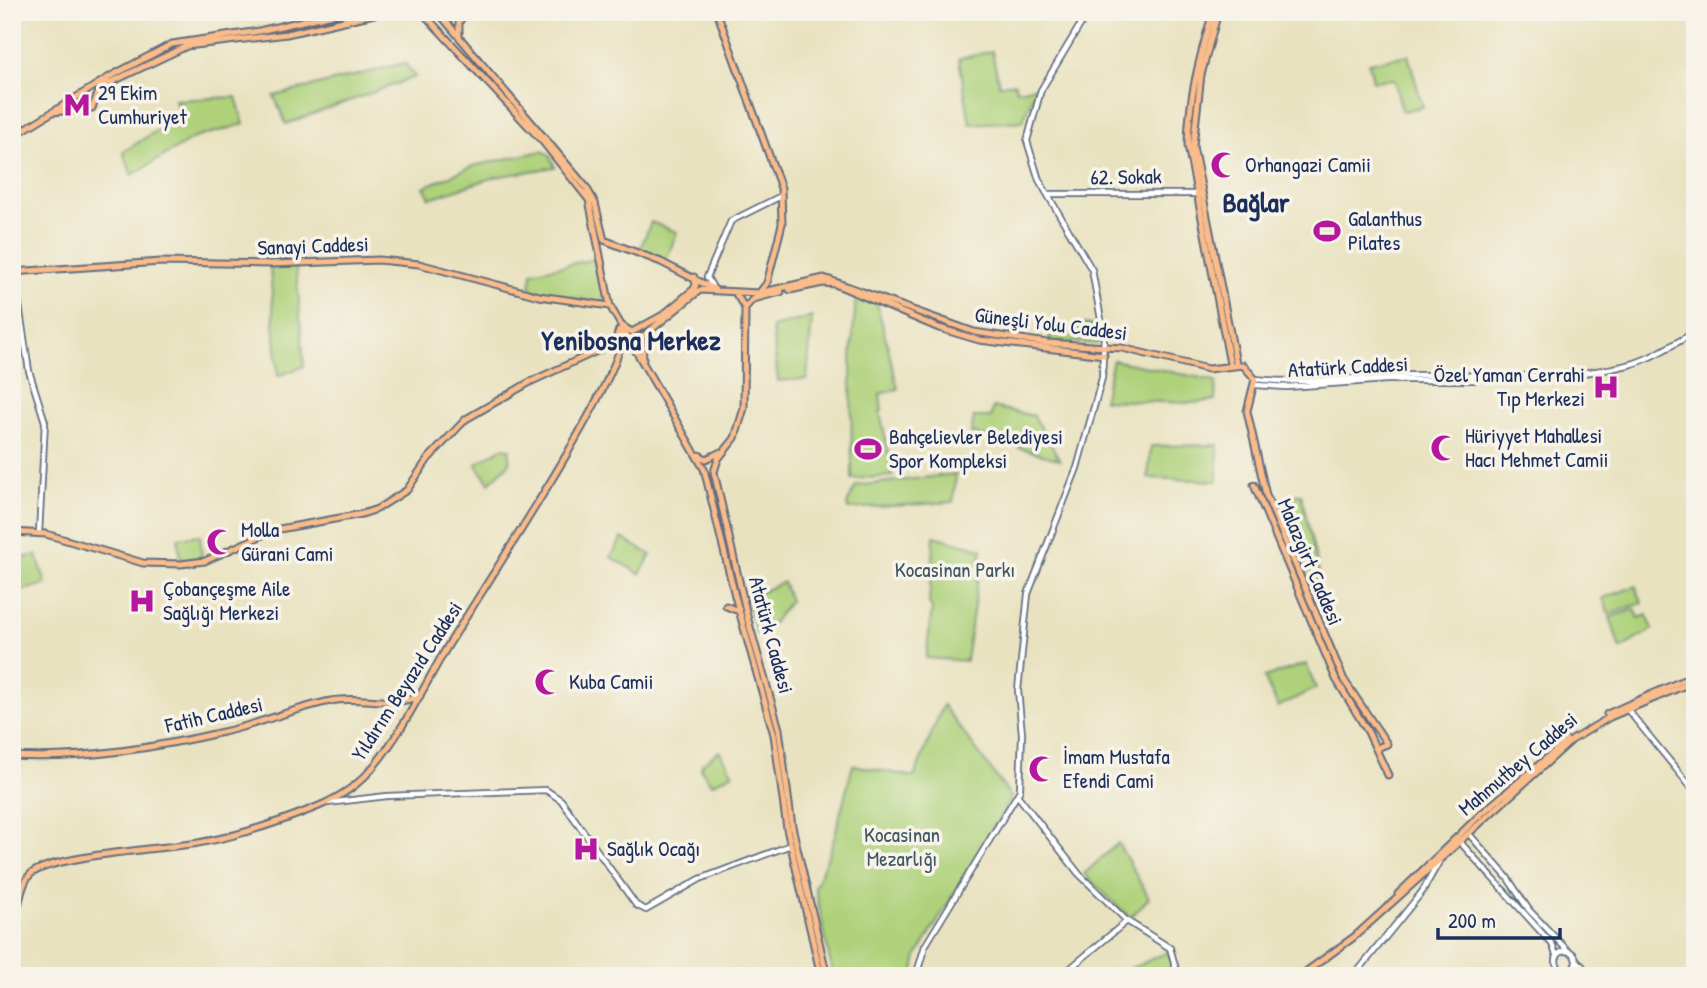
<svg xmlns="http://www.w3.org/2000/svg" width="1707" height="988" font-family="'Patrick Hand',sans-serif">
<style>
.green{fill:#aed17a;stroke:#64806c;stroke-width:2}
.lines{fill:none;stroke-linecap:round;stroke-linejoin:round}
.minor-casing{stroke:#636e80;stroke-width:8}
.major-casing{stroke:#636e80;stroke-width:9}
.minor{stroke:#fff;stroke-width:4.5}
.major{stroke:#f9bc8a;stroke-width:5}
.labels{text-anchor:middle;stroke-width:7;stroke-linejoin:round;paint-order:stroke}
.poi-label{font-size:21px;fill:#1b2f5e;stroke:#f7f3e8;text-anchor:start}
.street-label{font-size:21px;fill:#1b2f5e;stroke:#f7f3e8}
.park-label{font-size:21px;fill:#405865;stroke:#f7f3e8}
.district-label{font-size:28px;font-weight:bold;fill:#1b2f5e;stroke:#f7f3e8}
</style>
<rect width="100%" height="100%" fill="#f7f3e8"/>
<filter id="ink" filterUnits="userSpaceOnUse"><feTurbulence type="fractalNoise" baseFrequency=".0143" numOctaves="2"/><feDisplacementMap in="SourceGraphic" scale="14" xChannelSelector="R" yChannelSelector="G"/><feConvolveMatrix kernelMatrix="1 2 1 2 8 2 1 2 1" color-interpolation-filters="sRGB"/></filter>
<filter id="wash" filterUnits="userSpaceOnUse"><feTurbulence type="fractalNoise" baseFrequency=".00686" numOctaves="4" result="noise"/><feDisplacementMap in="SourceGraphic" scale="28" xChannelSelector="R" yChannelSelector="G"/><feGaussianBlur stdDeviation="1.57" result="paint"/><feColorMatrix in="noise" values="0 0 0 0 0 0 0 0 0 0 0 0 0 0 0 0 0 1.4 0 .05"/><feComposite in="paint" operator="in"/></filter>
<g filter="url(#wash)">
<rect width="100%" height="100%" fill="#e9e2c0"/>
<path class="green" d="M992,51L999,85L1015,83L1016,90L1036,87L1023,121L970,124L959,59Z
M1408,55L1423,107L1402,111L1394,79L1373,81L1369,63Z
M405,63L415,77L286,124L274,96Z
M236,97L244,124L194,138L132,175L123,152L180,116L175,100Z
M542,151L549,154L555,167L495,177L430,198L424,187L473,166Z
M651,222L677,232L666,261L640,249Z
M595,259L604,299L601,303L530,290L532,272Z
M296,266L304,366L278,376L270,268Z
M856,296L877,303L898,389L880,394L882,411L880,412L893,476L852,479L851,360Z
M812,317L807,379L778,381L772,327Z
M1078,323L1094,326L1103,337L1097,344L1049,341L1051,324L1075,328Z
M1113,360L1216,381L1215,400L1193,403L1103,400Z
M993,407L1034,416L1060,460L971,433L974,417H991Z
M1218,445L1217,481L1148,478L1151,446Z
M502,448L510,449L509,464L489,483L476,464Z
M956,474L953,502L848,509L847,504L856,486Z
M1301,494L1321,581L1306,583L1272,501Z
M200,535L202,558L180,559L178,538Z
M934,536L982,549L966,661L926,658L932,608L929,603Z
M622,538L651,555L640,574L611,557Z
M37,555L46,584L12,593V560Z
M783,582L790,601L768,629L757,634L746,599Z
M1636,586L1642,603L1609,614L1603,598Z
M1635,609L1639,618L1647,615L1653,629L1620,649L1610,617Z
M1306,664L1316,688L1278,707L1264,677Z
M943,705L1011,797L917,956L913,976H833L815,887L832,846L853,765L914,777Z
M719,751L733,773L712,784L701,770L702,764Z
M1118,843L1149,898L1130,918L1084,874Z
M1168,952L1175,976H1115V975Z"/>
</g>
<g filter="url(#ink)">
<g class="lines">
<g class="minor-casing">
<path id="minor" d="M1049,194H1199
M14,272L29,371L45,422L39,533
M712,286L707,277L731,221L781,196
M1255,379C1310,385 1365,375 1420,375C1490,374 1559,382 1628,365C1651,359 1674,344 1695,332
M1255,385L1287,387L1386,380H1474
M1627,709L1695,792
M1018,796L1079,874L1127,921L1170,948L1178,976
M327,803L387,796L546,790L561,800L636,905L646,910L700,879L791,845
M1469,834L1507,877L1529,910L1569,952
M1460,842L1552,944L1557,957
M1556 961a10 10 0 1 1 20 0a10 10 0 1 1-20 0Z
M1575,958L1591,976
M1571,970L1582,976
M916,976L925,946L1020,790L1022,734L1018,690L1028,594L1077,468L1102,378L1104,336L1092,270L1039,180L1027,141L1041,90L1088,12
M1061,976L1127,921
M1354,976L1422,892L1439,862"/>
</g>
<g class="major-casing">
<path id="major" d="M422,12L543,142L589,200L610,306L704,469L735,596L774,735L787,829L821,976
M438,12L586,187L595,203L604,240L661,262L714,289
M717,12L781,188L782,224L767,283L759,293
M1213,12C1200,56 1188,100 1188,146L1230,364
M1218,12L1201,75L1193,146L1236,363
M345,19L367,12
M459,36V21L468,12
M53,112L92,108L101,87L187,46L287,34L383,12
M12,137L111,76L172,44L259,31L342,12
M12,272L161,262L272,264L379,260L419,264L539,296L610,306
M790,290L823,283L835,284L939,328L979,340L1104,355
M736,294L745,308L744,408L735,438L718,459L714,472L748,620L779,729L792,826L827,976
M745,308L753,299L781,292
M621,325L632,332L663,315L694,289L696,284L694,277
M643,360L642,337L700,290L759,293L824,278L974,332L1047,343L1122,348L1208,369L1243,365L1255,379L1247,411L1266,495L1344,680L1387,744L1377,748
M699,455L706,459L721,452
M1254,485L1336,679L1368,732L1388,775
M12,532L46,534L143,563L181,564L205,561L274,530L362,514L377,509L407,490L428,459L466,419L530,382L610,345L615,341L619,330
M726,606L739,611
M1607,714L1695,675
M12,756C82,760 155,748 223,732C260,724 294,708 331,701C361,695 391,708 420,696
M1398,894L1481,814L1567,741
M12,921C20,909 20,882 32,873C57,855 162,849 198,843C239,836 280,822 319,806C340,797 360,784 374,766C403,731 423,688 446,649C473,604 630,368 622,333
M1300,976L1354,937L1572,740L1610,717L1695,681"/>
</g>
<use href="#minor" class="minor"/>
<use href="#major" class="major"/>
</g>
</g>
<defs>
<g id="metro-bare" transform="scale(2.1)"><path d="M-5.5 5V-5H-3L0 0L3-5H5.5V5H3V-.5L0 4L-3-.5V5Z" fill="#b5179e" stroke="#f7f3e8" stroke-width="2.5" paint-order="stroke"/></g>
<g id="mosque-bare" transform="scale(2.1)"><path d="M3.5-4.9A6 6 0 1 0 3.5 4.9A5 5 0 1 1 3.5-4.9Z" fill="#b5179e" stroke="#f7f3e8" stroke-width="2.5" paint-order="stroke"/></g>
<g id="stadium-bare" transform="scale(2.1)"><path d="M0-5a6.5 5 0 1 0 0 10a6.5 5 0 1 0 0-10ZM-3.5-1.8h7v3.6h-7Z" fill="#b5179e" stroke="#f7f3e8" stroke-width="2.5" paint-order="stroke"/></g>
<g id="hospital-bare" transform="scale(2.1)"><path d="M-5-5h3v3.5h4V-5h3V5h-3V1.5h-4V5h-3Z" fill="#b5179e" stroke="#f7f3e8" stroke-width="2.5" paint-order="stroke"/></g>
</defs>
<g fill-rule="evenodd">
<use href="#metro-bare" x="77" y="105"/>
<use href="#mosque-bare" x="1224" y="165"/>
<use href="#stadium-bare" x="1327" y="231"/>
<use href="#hospital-bare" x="1606" y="387"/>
<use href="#mosque-bare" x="1444" y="448"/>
<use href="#stadium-bare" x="868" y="449"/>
<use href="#mosque-bare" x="220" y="542"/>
<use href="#hospital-bare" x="142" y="601"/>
<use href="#mosque-bare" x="548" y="682"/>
<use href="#mosque-bare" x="1042" y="769"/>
<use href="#hospital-bare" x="586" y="849"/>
</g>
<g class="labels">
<g class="poi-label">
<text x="98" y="100">29 Ekim<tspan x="98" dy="24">Cumhuriyet</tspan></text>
<text x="1245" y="172">Orhangazi Camii</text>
<text x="1348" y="226">Galanthus<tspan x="1348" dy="24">Pilates</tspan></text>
<text x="1585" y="382" text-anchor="end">Özel Yaman Cerrahi<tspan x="1585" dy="24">Tıp Merkezi</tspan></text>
<text x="1465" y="443">Hüriyyet Mahallesi<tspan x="1465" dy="24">Hacı Mehmet Camii</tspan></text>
<text x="889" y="444">Bahçelievler Belediyesi<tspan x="889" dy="24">Spor Kompleksi</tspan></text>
<text x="241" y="537">Molla<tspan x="241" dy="24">Gürani Cami</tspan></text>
<text x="163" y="596">Çobançeşme Aile<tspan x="163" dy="24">Sağlığı Merkezi</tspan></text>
<text x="569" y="689">Kuba Camii</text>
<text x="1063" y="764">İmam Mustafa<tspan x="1063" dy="24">Efendi Cami</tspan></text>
<text x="607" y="856">Sağlık Ocağı</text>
</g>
<g class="street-label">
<text transform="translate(1126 177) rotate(-1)" y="7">62. Sokak</text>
<text transform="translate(313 246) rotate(-2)" y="7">Sanayi Caddesi</text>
<text transform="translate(1051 324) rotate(7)" y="7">Güneşli Yolu Caddesi</text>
<text transform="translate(1348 367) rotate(-3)" y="7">Atatürk Caddesi</text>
<text transform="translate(1310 562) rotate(67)" y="7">Malazgirt Caddesi</text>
<text transform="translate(771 635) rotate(75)" y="7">Atatürk Caddesi</text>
<text transform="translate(407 681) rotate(-57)" y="7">Yıldırım Beyazıd Caddesi</text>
<text transform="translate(214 715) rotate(-13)" y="7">Fatih Caddesi</text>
<text transform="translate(1518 764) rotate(-40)" y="7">Mahmutbey Caddesi</text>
</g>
<g class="park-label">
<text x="955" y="577">Kocasinan Parkı</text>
<text x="902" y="842">Kocasinan<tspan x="902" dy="24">Mezarlığı</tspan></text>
</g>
<g class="district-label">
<text x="1256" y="212">Bağlar</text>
<text x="631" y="350">Yenibosna Merkez</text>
</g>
</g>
<rect width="1707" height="988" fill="none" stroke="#f7f3e8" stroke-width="42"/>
<path d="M1438 928v10h122v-10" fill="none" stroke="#1b2f5e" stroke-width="3.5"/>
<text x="1448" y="928" font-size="21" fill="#1b2f5e" stroke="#f7f3e8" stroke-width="5" paint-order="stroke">200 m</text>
</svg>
